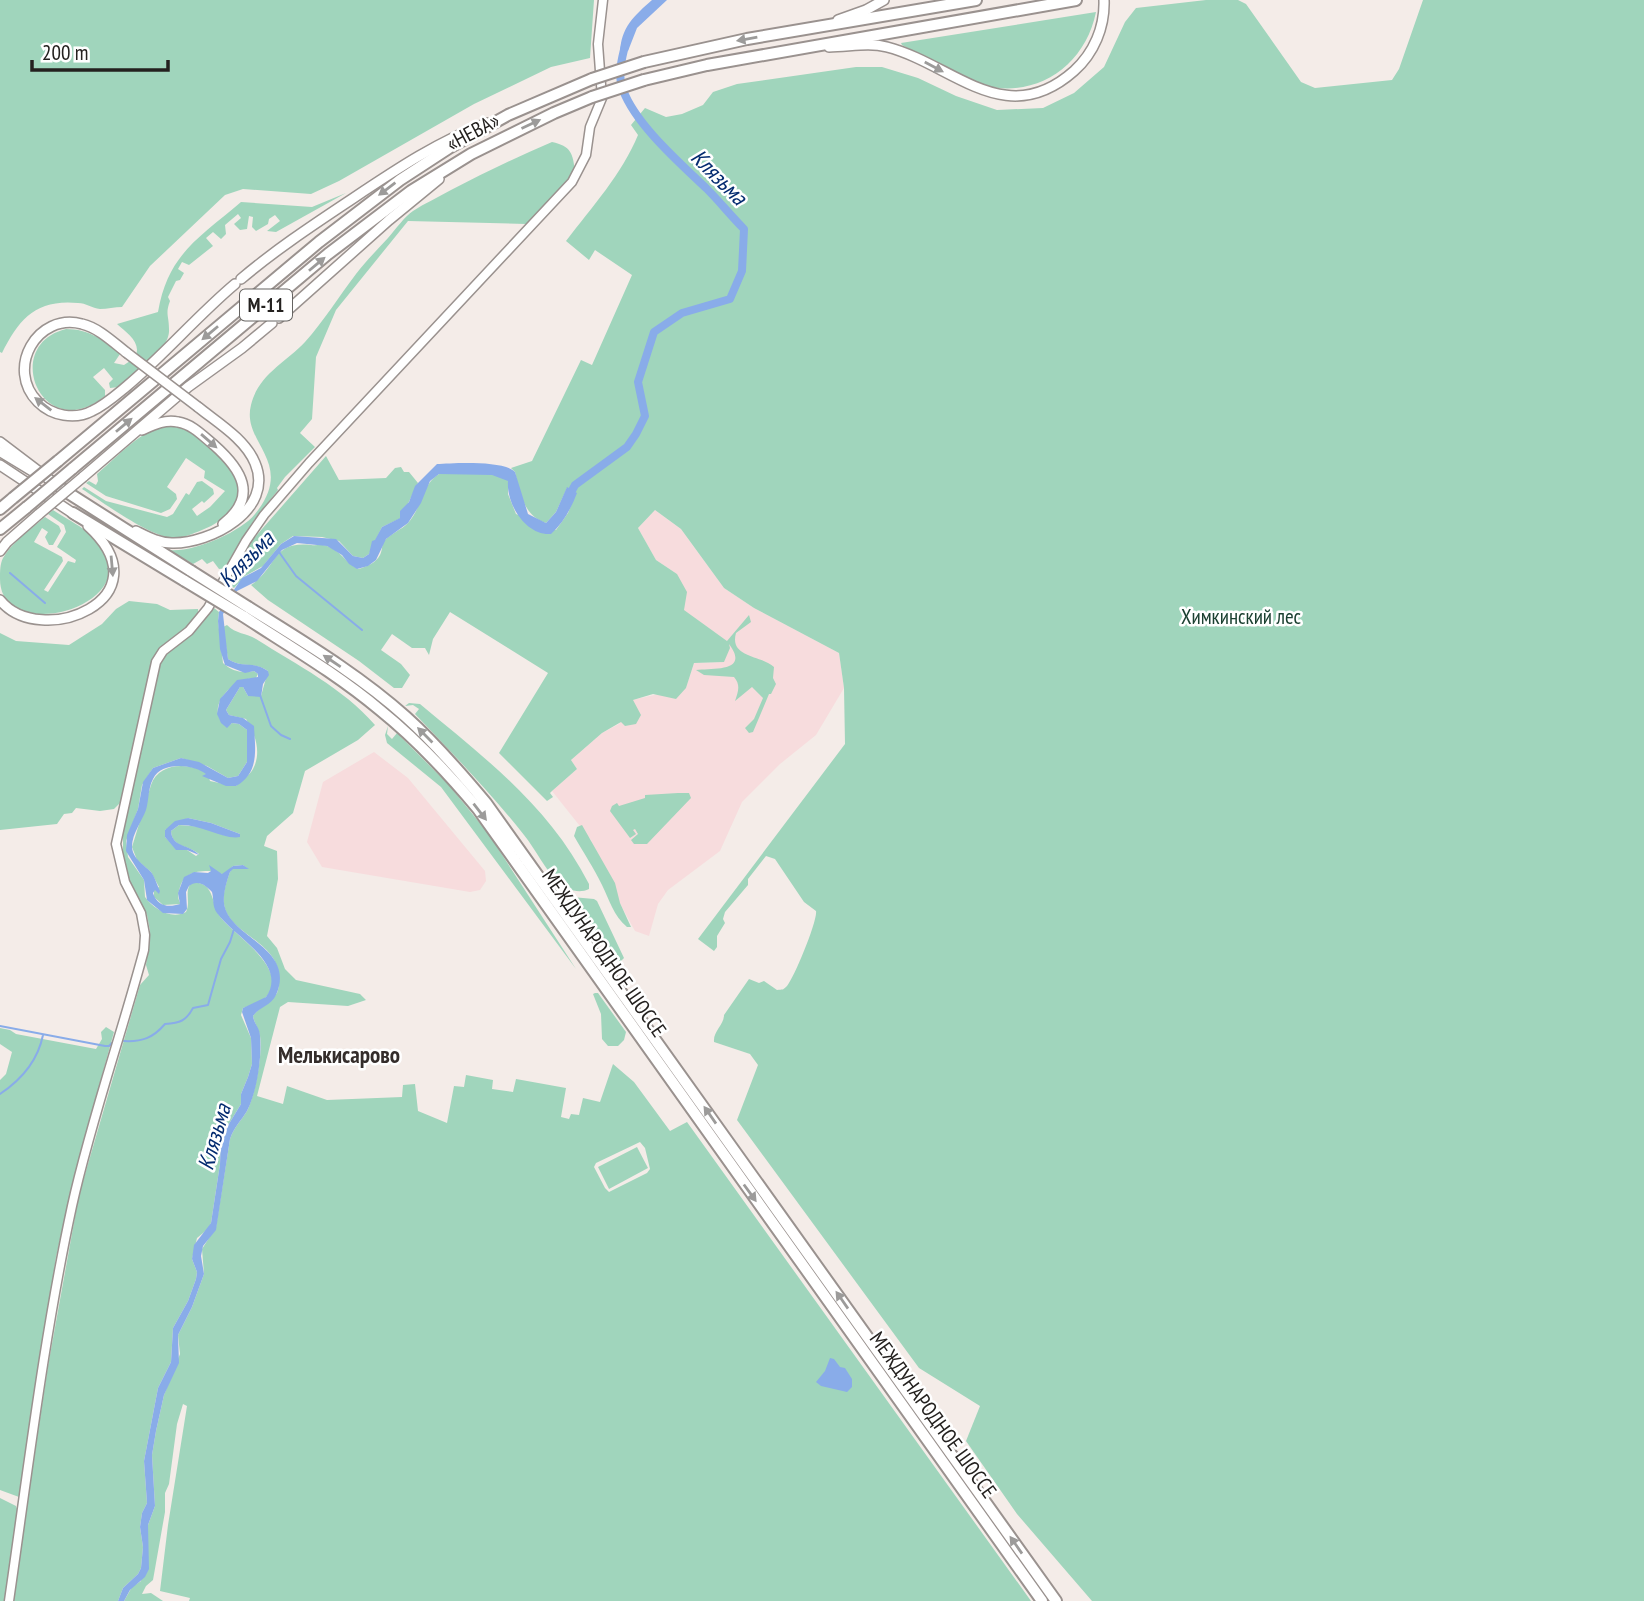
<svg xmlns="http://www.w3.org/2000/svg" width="1644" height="1601" font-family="'PT Sans Narrow',sans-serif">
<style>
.commercial{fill:#f7dcdd}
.green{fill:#a0d5bc;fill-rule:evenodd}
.water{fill:#89ace9}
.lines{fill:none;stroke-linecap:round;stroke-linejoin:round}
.stream{stroke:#89ace9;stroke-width:2}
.river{stroke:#89ace9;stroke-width:8}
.secondary-casing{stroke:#9a928f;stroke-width:11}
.primary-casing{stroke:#9a928f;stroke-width:12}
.highway-casing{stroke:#9a928f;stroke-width:14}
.secondary{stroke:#fff;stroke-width:8}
.primary{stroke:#fff;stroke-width:9}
.highway{stroke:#fff;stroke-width:10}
.primary-bridge-casing{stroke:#9a928f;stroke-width:12;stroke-linecap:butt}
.highway-bridge-casing{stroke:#9a928f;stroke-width:14;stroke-linecap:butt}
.primary-bridge{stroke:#fff;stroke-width:9}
.highway-bridge{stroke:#fff;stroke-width:10}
.oneway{fill:#9c9b9a}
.labels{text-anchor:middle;stroke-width:5;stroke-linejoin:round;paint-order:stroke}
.shield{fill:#fff;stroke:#666462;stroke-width:2}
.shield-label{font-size:19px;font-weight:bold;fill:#24211f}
.street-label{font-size:21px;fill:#24211f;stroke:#fff}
.park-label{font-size:21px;fill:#1b4031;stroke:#fff}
.water-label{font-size:23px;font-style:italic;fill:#042b70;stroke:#fff}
.neighbourhood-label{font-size:23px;font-weight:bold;fill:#342d2b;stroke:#fff}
</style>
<rect width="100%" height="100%" fill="#f4ece8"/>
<path class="commercial" d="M655,510L681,529L724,588L754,608L839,653L844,688L816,735L780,764L742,802L720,851L668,890L658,904L649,936L635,931L598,864L591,840L552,791L577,769L571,760L602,733L619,724L632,700L686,688L694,663L724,662L727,641L683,610L677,574L656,560L638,528Z
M374,752L408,778L485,871L486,881L480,890L470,892L322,867L307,842L323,782Z"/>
<path class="green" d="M0,0H594L590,58L551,67L474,104L339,181L311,194L243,189L225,195L150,266L122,307C115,307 107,309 100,309C92,308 86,303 78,303C36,299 19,319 2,353L0,352Z
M1206,0H1238L1246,4L1301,82L1315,88L1392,80L1399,69L1423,0H1644V1601H1092L1017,1514L966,1441L980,1406L919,1368L737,1120L758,1065L750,1054L714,1042C713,1031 724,1025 724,1015L749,979L759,983L764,981L777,990C783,989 782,991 787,986C794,978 818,920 816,911L804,902L775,859L766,856L748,879V885L725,912L723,919L725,923L717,936V947L714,951L698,939L845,744L844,688L839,653L754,608L724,588L681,529L655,510L638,528L656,560L677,574L687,592L684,610L727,641L749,615L751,622L736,633C729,658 761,655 774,667L773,678L776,684L771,694H769L753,732L749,733L745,728L754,719L763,698L752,687L735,701C738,692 741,685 734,677L704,675L696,670C714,668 750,672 729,644L730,648L724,662L694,663L686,688L676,699L653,694L633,700L641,715L636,724L625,726L621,722L602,733L571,760L577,769L552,791L550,793L553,797L547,801L499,753L548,673L450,612L433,639L429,655L425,648H412L392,634L381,650L401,664L410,675L402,688H394L359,661L268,600L251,585C279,566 271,541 311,545C316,546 322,544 327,546C340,550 346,563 358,569C366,567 376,563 380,555C383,549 381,545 385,540C392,533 401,530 408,523C422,508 421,485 439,474C458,472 492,470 508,480V494L516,514L556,530L568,513L576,493L567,488L556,512L546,523C524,516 520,494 515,472L511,468L532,461L581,360L592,365L632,275L595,250L589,260L566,241C592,207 622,174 638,135L631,125L645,108L666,117L682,114L703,105L713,92L737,84L856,67H882L918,78L956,96L997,110L1043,108L1074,93L1104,67L1125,22L1136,8Z
M1096,12C1085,67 1034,101 979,84C952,76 927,58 902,45L901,43Z
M552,142C571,146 573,153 575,172L526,224L408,221L336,310L316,357L312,419L300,433L315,447L285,477L277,488L278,490L255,519L226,568L219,569L213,561L207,564L202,559L193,564L169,550C192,553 241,532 255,514C297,462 241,444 251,405C258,375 285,363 305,342C324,321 339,296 356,274C366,261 377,250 388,238C396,229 404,217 413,211C425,203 439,197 451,190C484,173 517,157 552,142Z
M346,193L276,232L267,231L280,221L275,215L269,219L268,224L256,231L252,227L253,217L249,216L247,229L240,230L234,224L241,218L238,214L225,225L226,234L221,239L213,232L206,238L213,246L189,265L182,262L178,269L184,273L180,280L176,281L168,297L170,301C165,314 169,316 169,329C170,343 156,354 146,363L136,355C141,342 126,332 117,324L158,312C168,254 199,238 241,202L312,207Z
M66,329C89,329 104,340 120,354L114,363L124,365L130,361L140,369L119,387L110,388L109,383L113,379L104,368L93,377L105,390V396C42,447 0,345 66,329Z
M168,424C186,426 197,435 210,446C218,453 228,460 233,469C249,498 228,520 202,530C192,534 181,539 171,538C146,534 104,503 82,489L84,487L106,501L167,517L173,514L186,493L189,495L197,482L202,481L213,489L214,494L204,503L202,501L192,509L197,516L210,507L225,491L204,478L205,471L186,458L167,487L176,494L177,499L170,509L161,513L106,496L86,483L89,481L96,485L98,481L97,474C118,456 141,430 168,424Z
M326,456L339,480L386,478L395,468L401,467L404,472H409L418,483L401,518L382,527L369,554L363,558L353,556L339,541L322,537L293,536L281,544L263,566L245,576L234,588L229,585V579L251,538L255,537Z
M53,510C71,522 97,533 106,554C132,610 0,643 0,579C0,571 0,564 3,558C12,542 31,529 45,517L59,526L61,531L53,545H49L45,537L48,532L42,528L34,542L62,557L63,561L44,590L48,592L68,561L75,563L76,560L57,547L66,532L64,525L48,514Z
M129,601L157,604L170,610L198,609V616L152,665L122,801L114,809L100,811L76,808L72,813L64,814L57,824L0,830V633L16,641L69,645L102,624L116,609Z
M214,608L219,612L218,621L223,663C233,672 242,673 254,671L258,674L256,678C233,677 202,709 227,727L232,723L239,724L247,730V762L238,776L228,778L207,766L181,758L153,768L142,785L138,809L126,841L128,857L144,880L145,897C154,909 171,920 186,912C191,902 184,892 191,883C216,880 210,905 222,919C236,936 289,969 267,996C262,1002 251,1005 243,1008L241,1015L251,1038L252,1064L248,1077L241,1094V1104L221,1137L220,1164L211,1223L208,1229L197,1238L192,1259L197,1272L196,1279L188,1301L173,1328L171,1362L158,1388L144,1461L147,1503L142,1513L140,1527L143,1547L141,1568L138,1574L123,1588L118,1601H12L48,1366L79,1195L140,985L149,975L146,965L150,931L147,915L128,879L123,859V830L158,666L163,657L198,628Z
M227,625C236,634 246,633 256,639C297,665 343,688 375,725L358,740L305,771L293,813L267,836L264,846L277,851L278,879L267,936L277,948L285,969L296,980L360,994L366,1000L348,1006L288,1002L280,1007L257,1096L283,1104L287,1086L327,1100L402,1097L403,1085L415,1084L418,1111L447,1123L454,1086L464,1087L466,1075L493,1080L492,1089L513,1092L516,1079L566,1088L561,1117L569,1119L571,1114L579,1115L583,1098L600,1102L613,1064L634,1082L670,1131L687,1122L1031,1601H189L190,1598L160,1591L168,1525L187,1406L183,1404L177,1424L169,1484L165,1493V1512L153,1580L146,1586L142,1594L151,1593L163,1601H124L132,1587L141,1581L148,1525L155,1506L152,1455L156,1431L164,1395L180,1354L178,1335L192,1307L204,1274L202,1249L216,1227L230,1139C234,1127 241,1121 247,1111C255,1096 263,1053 260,1036C259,1029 254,1023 253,1016C259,1007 272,1002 277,993C279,989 279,981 279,977C278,941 228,934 224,904C222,895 227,880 230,872L232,869H248L243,865L233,866C230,868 228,873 225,874C222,875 216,872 213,871C199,871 185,871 180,887C178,894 177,898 181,904L163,905L154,897V890L159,887L151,872L137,860L132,847L151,785C159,762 190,762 208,774L210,781L233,786H236C241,781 250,775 253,769C262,752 255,734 246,719L229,715L226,710L240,687H243L248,696H261L268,671C253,661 243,669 228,659L223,627ZM188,818L211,823L240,834V837L223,835L203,827L179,825L171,831C172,848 189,845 199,854L196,856L187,850H177L165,837V830ZM640,1142L645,1148L650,1169L647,1173L609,1192L605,1188L594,1167L596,1163Z
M409,703L420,704C486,759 549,806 589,884V889C579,894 567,890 559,883C545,870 536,850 524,835C490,792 452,753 415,714L419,709L413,705L405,706Z
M388,726L387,734L392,739L397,733L448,784L488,833L576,969L441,787L387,743L385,735Z
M678,793H689L691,798L647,844H634L631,840L638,834L635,829L633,830L636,834L630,838L610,811L612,806L617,803L619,806L645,798V795Z
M582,825L615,883L620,903L631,927H627C613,915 610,901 602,885C594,868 583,852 574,836L577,827Z
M572,897L594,899L597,901L624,958L620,962L615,955L612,956C599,935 583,919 569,900Z
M595,993H598L626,1032L624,1040L618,1046H608L602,1039L601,1014L593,994Z
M106,1027L114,1032L75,1173L56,1257L21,1492L19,1497L0,1490V1080L6,1074L12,1052L0,1044V1028L10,1030L16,1034L96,1049L102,1039L101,1032Z
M637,1147L648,1168L609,1189L598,1167Z
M0,1498L16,1506L18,1512L5,1601H0Z"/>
<path class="water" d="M652,0H667L637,28L628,51L620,53C621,27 634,16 652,0Z
M437,464C454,463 504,460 515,472L528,514L546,523L556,512L567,487L577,493C571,509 563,523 551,534C526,536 506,504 508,481L492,475L439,474L430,481L421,503L408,523L386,539L376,560L368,566L357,569L349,564L342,555L327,546L297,543L282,550L257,581L237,591L223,614L228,659C243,669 252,660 268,671L269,675L263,684L261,697L248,696L243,687H240L226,710L229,715L243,718L254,726C255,748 260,773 236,786H226L202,776L206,774C193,764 161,761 153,779C148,788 149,800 146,810C142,821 132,834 132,846C132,858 143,864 151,872C155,877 157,885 160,891L159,894L155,890L153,893C157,906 168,908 180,904L178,893L184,877L194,872L208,873L211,871L209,865L222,874L233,866L243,865L249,869H233L230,872C227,880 223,894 224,903C228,938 297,947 276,995C271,1006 259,1007 253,1016C254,1024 260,1028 260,1036C262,1057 257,1092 247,1111C241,1121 234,1127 230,1139L216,1230L203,1246L201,1256L204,1274L192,1307L178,1335L179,1363L164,1395L156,1431L152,1455L155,1506L148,1525L149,1569L145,1577L130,1590L124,1601H118L123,1588L138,1574L141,1568L143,1547L140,1527L142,1513L147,1503L144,1461L158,1388L171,1362L173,1328L188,1301L196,1279L197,1272L192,1259L194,1245L211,1223L220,1164L221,1137L241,1104V1094L248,1077L252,1064L251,1038L242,1012L243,1008L266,997C289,964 233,936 217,913C212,906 214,899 212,892C206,885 197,879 189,886L186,892L187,909L183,914L163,913L147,900L144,880L126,851L127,835L138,809L143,782L153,768L181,758L199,762L228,778L238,776L247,762V730L239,724L232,723L227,728L221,723L217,714L220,699L237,680L258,677V674L254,671L245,673L225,665L220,649L218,621L219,612L242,578L261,568L281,544L294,536L336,539L353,556L363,558L369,554L372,541L375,540L382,527L400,518V511L409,502L415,486Z
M188,818L211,823L240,834V837C223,840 202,824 179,825L171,831C172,848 190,844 199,855L187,850H176L165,837V830L175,821Z
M830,1358L834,1359L840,1367L845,1368L852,1379V1387L847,1392L821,1386L816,1382L825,1371Z"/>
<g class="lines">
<path class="stream" d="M279,552L296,576L362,630
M10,573L45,603
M260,695L271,726L281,735L290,739
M0,1026L105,1046H109L114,1041
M124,1041C142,1042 153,1038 165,1024C180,1023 186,1021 193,1008L208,1005L221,959L230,942L234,929
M0,1094C21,1080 38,1060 43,1035"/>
<path class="river" d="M568,498L575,485L627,447L636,434L645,416L638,382L654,332L682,313L730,299L742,271L744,229C731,216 720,202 707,189C680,163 636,125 623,90C617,75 622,57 626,42"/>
<g class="secondary-casing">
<path id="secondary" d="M0,452L38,475
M9,1601C28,1470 44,1336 72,1206C91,1120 121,1036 144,950L145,935L141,913L125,882L116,844L156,662L163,651L189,631L208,608L246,541L264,515L309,463L572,182L586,155L590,127L602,98L598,44L603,0"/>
</g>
<g class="primary-casing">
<path id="primary" d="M838,20L866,10L884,0
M829,47C849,47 868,42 887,47C953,64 1005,132 1074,71C1094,53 1105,27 1104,0
M241,279C274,251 310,227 346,203C391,173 436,142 487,123
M279,318L389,220L439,179
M127,353C114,343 99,328 82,324C37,312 5,369 38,402C52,416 75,420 92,411C105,405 116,395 127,386C165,354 197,316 235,284
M142,430C153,425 165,419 178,422C192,424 203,436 214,445C241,469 259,496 223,524
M0,442L58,486
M0,465L77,516
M83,477L188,387L242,348L272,323
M136,531C148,537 159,543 172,543C210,544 275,510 255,463C245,439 218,423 198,407
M0,551L7,542L39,514
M0,600C40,650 168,599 88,526"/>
</g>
<g class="highway-casing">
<path id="highway" d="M644,62L747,39L976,0
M644,80L707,65L1076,0
M58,461L319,242L400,180L449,148L508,115L592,79
M72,469L328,254L411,191L471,154L554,113L592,97
M62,489L191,571
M0,509L13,498
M73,513L185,581
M0,529L27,507
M248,607C302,641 358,674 406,717C435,743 461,773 486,803L1056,1601
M243,616C289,646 337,674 380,710C416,739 448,773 478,809L1042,1601"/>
</g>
<use href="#secondary" class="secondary"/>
<use href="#primary" class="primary"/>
<use href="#highway" class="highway"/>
<g class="primary-bridge-casing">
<path id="primary-bridge" d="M127,353L198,407
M39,514L83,477"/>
</g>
<g class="highway-bridge-casing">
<path id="highway-bridge" d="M592,79L644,62
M592,97L644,80
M13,498L58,461
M27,507L72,469
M191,571L248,607
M185,581L243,616"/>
</g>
<use href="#primary-bridge" class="primary-bridge"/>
<use href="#highway-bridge" class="highway-bridge"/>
</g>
<defs><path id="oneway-solid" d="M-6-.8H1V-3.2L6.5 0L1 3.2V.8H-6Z" transform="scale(1.75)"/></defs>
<g class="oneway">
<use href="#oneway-solid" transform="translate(747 39) rotate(170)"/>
<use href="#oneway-solid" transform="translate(934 67) rotate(28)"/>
<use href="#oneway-solid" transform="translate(531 124) rotate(-25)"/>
<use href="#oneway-solid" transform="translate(387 189) rotate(143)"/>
<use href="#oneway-solid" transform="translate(317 264) rotate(-40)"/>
<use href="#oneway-solid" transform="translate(210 333) rotate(140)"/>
<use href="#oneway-solid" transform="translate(43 404) rotate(-142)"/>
<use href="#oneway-solid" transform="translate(124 425) rotate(-40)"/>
<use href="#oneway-solid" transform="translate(209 441) rotate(41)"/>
<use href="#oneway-solid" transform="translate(112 566) rotate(85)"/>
<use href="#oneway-solid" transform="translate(332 661) rotate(-146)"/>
<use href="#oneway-solid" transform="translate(425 735) rotate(-135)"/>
<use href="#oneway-solid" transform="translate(480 812) rotate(52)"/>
<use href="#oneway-solid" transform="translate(710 1115) rotate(-125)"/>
<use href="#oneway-solid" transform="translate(750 1193) rotate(54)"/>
<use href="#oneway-solid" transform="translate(842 1300) rotate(-125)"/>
<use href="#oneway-solid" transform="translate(1016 1545) rotate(-125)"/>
</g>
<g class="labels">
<rect class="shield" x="240" y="289.5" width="52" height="31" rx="5"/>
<g class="shield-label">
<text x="266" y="312">М-11</text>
</g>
<g class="street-label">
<text transform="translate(473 132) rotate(-28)" y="7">«НЕВА»</text>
<text transform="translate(604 953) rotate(55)" y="7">МЕЖДУНАРОДНОЕ ШОССЕ</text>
<text transform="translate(933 1415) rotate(54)" y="7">МЕЖДУНАРОДНОЕ ШОССЕ</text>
</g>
<g class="park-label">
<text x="1241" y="624">Химкинский лес</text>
</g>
<g class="water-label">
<text transform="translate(719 177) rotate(45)" y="8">Клязьма</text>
<text transform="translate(246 559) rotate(-45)" y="8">Клязьма</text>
<text transform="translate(214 1137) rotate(-74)" y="8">Клязьма</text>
</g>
<g class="neighbourhood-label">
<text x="339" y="1063">Мелькисарово</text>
</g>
</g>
<path d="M32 60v10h136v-10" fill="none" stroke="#24211f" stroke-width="3.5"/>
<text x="42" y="60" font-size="21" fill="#24211f" stroke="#ffffff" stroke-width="5" paint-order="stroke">200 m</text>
</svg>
